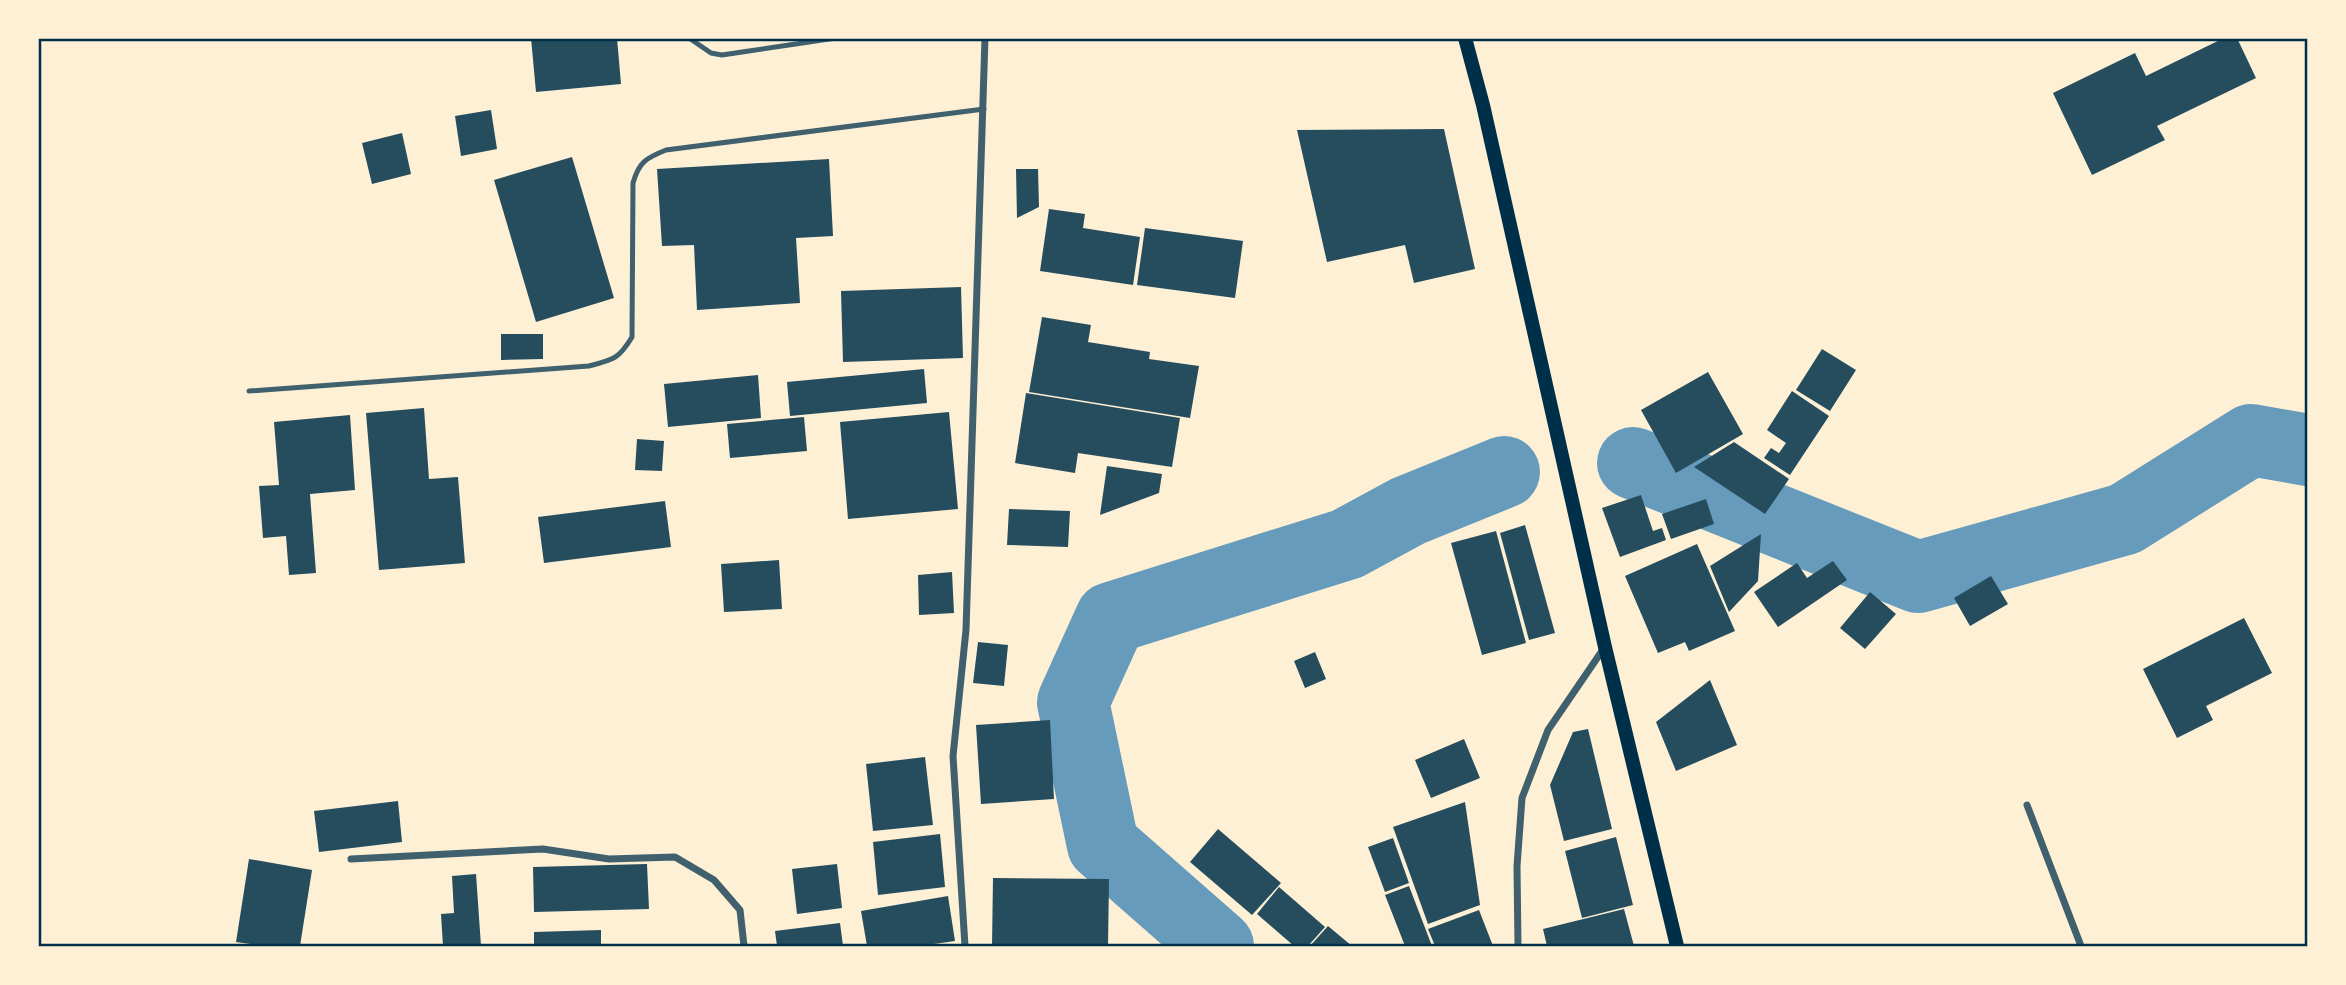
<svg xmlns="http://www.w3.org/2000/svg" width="2346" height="985" font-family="'Nunito Sans',sans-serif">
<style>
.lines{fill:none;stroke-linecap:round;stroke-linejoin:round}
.river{stroke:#669bbc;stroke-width:72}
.building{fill:#264d5e}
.service{stroke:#3f606c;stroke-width:5}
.minor{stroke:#3f606c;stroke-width:7}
.secondary{stroke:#003049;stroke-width:14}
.neatline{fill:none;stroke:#003049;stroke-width:2.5}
</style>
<rect width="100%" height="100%" fill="#fdf0d5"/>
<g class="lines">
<path class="river" d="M1633,463L1918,577L2125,519L2251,440L2308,450
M1218,946L1103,845L1073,702L1111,618L1347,544L1408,511L1504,472"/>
</g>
<path class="building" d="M531,38H617L621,84L536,92Z
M2224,38H2237L2256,78L2157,126L2165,140L2092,175L2053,93L2135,53L2146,76Z
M491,110L497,149L461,156L455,116Z
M1444,129L1475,269L1414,283L1405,245L1327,262L1297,130Z
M402,133L411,174L372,184L362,143Z
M572,157L614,298L536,322L494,180Z
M829,159L833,236L796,238L800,303L697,310L694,245L662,246L657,169Z
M1016,169H1038L1039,207L1017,218Z
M1049,209L1085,214L1083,228L1140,237L1133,285L1040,271Z
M1145,228L1243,241L1235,298L1137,285Z
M961,287L963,358L843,362L841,291Z
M1042,317L1091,325L1088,342L1150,352L1149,359L1199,366L1190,418L1029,392Z
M501,334H543V359L501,360Z
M1822,349L1856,370L1830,411L1796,390Z
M924,369L927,403L790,416L787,382Z
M1708,372L1743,434L1676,473L1641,410Z
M758,375L761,418L668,427L664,384Z
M1792,391L1829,416L1790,475L1764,458L1771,448L1779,453L1786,443L1767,430Z
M1026,393L1180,418L1172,467L1078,453L1075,473L1015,463Z
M424,408L429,479L458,477L465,563L379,570L366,413Z
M949,412L958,509L848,519L840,422Z
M350,415L355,490L310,494L316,573L289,575L286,536L263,538L259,486L279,485L274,422Z
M804,417L807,451L730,458L727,424Z
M637,439L664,441L662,471L635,470Z
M1734,442L1789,479L1765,514L1694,467Z
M1107,466L1162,474L1159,493L1100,515Z
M1641,495L1653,531L1662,528L1666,540L1620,557L1602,508Z
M1706,499L1714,524L1671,539L1662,514Z
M665,501L671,547L544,563L538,517Z
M1009,509L1070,511L1068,547L1007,545Z
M1525,525L1555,633L1529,640L1500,533Z
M1496,531L1526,643L1482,655L1451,543Z
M1761,534L1758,581L1729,612L1710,566Z
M1697,544L1735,631L1689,651L1685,642L1658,653L1625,576Z
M779,560L782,609L724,612L721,564Z
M1833,561L1847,580L1778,627L1754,592L1797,563L1807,578Z
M952,572L954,613L919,615L918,575Z
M1991,576L2008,604L1970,626L1954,598Z
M1870,592L1896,614L1865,649L1840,628Z
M2244,618L2272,673L2206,706L2213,720L2177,738L2143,669Z
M978,642L1008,645L1004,686L973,683Z
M1315,652L1326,679L1305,688L1294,661Z
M1710,680L1737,745L1676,771L1656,722Z
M1050,720L1054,799L981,804L976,725Z
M1588,729L1612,829L1564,841L1550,785L1573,732Z
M1464,739L1480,778L1431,798L1415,760Z
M925,757L933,825L873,831L866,764Z
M398,801L402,842L319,852L314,811Z
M1465,802L1480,905L1428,924L1393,827Z
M1218,829L1281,883L1252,915L1190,862Z
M940,834L945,887L878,895L873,842Z
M1616,837L1633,905L1582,918L1565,851Z
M1393,838L1409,883L1385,892L1368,847Z
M249,859L312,870L300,946H264L236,942Z
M647,864L649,909L534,912L533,867Z
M837,864L842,908L797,914L792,869Z
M476,874L481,946H443L441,914L454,913L452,876Z
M993,878L1109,879L1108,946H992Z
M1409,886L1432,946H1405L1385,895Z
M1279,887L1325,927L1308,946H1294L1257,914Z
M948,896L955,941L920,946H867L861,911Z
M1624,909L1634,946H1547L1543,929Z
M1479,910L1493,946H1435L1428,929Z
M840,923L843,946H777L775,931Z
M1328,926L1352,946H1310Z
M601,930V946H534V932Z"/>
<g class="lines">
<path class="service" d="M689,38L711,53L722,55L836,38
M249,391L589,366C613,360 619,359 632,337L633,183C639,162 646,158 666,150L984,109"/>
<path class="minor" d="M2027,805L2081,946
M351,859L543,849L609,859L675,857L714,880L740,910L744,946
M965,946L953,756L966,630L985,38
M1518,946L1517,866L1522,798L1548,730L1604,648"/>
<path class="secondary" d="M1465,38L1483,105L1605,647L1677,946"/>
</g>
<rect width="2346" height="985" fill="none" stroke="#fdf0d5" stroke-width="80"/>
<rect x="40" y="40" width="2266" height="905" class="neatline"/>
</svg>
